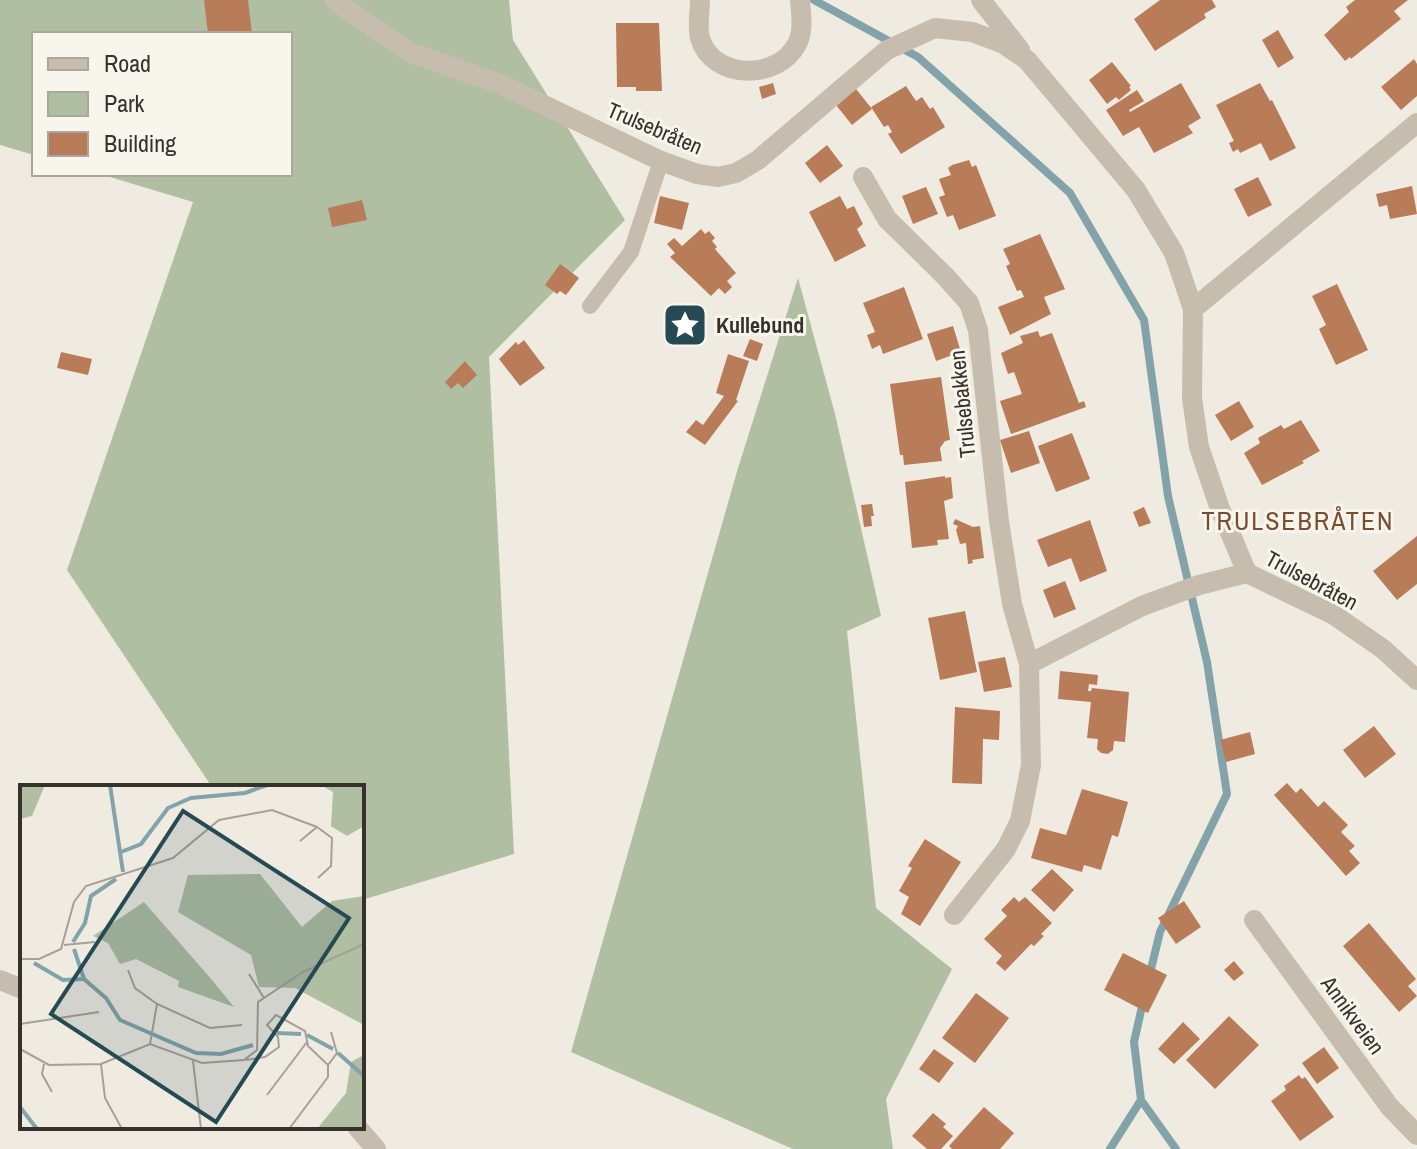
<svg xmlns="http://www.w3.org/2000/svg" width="1417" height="1149" font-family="'Archivo Narrow',sans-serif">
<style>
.green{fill:#b0bea2}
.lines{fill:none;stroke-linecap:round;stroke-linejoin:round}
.stream{stroke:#83a3aa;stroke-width:8}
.building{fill:#b87d58}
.service{stroke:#c7bdae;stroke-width:16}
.minor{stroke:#c7bdae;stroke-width:20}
.labels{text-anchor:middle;stroke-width:6;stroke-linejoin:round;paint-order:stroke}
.street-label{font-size:22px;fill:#37312b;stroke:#f8f5ed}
.poi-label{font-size:22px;font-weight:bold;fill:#37312b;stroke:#f8f5ed;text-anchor:start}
.quarter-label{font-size:26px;letter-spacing:2px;fill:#7c4c2e;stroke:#f8f5ed}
.inset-river{fill:none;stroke:#83a3aa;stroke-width:4}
.inset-road{fill:none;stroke:#a6a198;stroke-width:2}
.view{fill:#264a54;fill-opacity:0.15;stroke:#264a54;stroke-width:4}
.inset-edge{fill:none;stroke:#37312b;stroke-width:4}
</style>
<rect width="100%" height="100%" fill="#f0ebe1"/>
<path class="green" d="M0,0H509L513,40L625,220L489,357L514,854L362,900V787H212L67,570L193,202L100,174H290V34H34V155L0,145Z
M798,278L835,414L881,616L847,631L876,908L952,969L886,1099L893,1149H793L571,1052L738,468Z"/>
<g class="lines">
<path class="stream" d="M814,0L918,57L1070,193L1144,320L1168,496L1207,662L1227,794L1160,932L1149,977
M1141,1100L1176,1149
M1110,1149L1141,1100L1134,1042L1143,1002"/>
</g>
<path class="building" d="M204,0H248L252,34H208Z
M1160,0H1212L1216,7L1204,14L1206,18L1155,51L1134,19Z
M1355,0H1408L1394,11L1401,19L1351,59L1350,57L1345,61L1324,35L1349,12L1346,7Z
M616,23H659L662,91H636V87H617Z
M1278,30L1294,58L1278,68L1262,40Z
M1414,59L1417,64V96L1401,110L1381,87Z
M1112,62L1131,86L1129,87L1131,90L1119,100L1116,97L1107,104L1089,80Z
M773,83L776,94L762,99L759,87Z
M1181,83L1201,118L1188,126L1193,133L1154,153L1139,127L1123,136L1106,110L1137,90L1144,101L1129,110L1130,112Z
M1260,83L1270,101L1272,100L1296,148L1270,161L1261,143L1240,153L1238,149L1233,152L1229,143L1234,141L1216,105Z
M906,86L916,101L922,97L930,109L933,107L945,127L901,154L888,134L892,132L888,125L884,127L871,107Z
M856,89L872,109L852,125L836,105Z
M827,145L843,166L820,183L805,163Z
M969,160L972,167L976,165L996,216L959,230L953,215L947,217L939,197L945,195L939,179L951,175L948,168L952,165Z
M1258,177L1272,205L1248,217L1234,189Z
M1412,186L1417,214L1390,219L1387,205L1379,207L1376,194Z
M926,187L938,214L913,224L902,196Z
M660,196L689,203L682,230L654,223Z
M840,196L847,209L854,206L863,224L857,229L866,246L835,262L809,212Z
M362,200L367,220L332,227L328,208Z
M701,229L705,234L709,231L715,238L712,241L717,247L715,249L736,273L727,281L732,287L725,294L719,288L711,296L670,257L675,253L667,244L674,238L682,246Z
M1040,234L1065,289L1044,297L1051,314L1010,335L998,307L1024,297L1021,290L1017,291L1006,266L1010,264L1003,249Z
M560,264L579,278L566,295L560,291L557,294L545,285Z
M1337,284L1368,350L1336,365L1319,329L1326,325L1312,296Z
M904,287L923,339L883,354L880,345L872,349L867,335L875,332L863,303Z
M953,326L961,352L936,361L927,334Z
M1038,331L1040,337L1052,333L1079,403L1084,401L1086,407L1011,434L1000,401L1022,394L1014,372L1008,374L1001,353L1023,343L1020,336Z
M750,339L763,344L757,361L743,356Z
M524,340L545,368L520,386L499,359L516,342L518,345Z
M61,352L92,359L88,375L57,368Z
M728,354L749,361L736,400L738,401L705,445L686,432L696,420L703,425L724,396L716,393Z
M465,361L477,375L463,388L458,383L451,389L445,382Z
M941,377L950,440L945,441L940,448L942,461L904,465L903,455H900L890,384Z
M1239,401L1254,427L1231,441L1215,415Z
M1301,420L1320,451L1302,461L1304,463L1262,485L1244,453L1260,443L1258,438L1281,425L1284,429Z
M1029,431L1040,463L1011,473L1000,440Z
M1072,433L1090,479L1056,492L1038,446Z
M945,476V478L951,477L953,498L944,501L949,539L937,540L938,545L912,548L905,482Z
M872,504L874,516H871L872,526L864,527L861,505Z
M1144,507L1151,523L1139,527L1133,512Z
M955,519L973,527L980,526L984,558L972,560L973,563L968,564L966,543L960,544L956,530L958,526L953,524Z
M1090,520L1107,571L1080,582L1071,558L1048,567L1037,540Z
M1417,536V584L1397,600L1373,571Z
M1065,581L1076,609L1054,618L1043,590Z
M965,611L977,672L940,680L928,618Z
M1005,657L1012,687L984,692L978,662Z
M1060,671L1098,675L1097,685L1089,684L1088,691H1091L1092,688L1129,692L1125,742L1114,741L1113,750L1108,754L1101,753L1097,749L1098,739L1087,738L1091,702L1058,699Z
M955,707L1000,711L999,740L983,739L982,784L952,783Z
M1374,726L1396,754L1365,778L1343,750Z
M1250,732L1255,754L1226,762L1220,740Z
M1287,783L1296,793L1301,788L1318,807L1324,801L1348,825L1341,832L1355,846L1349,851L1360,863L1346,876L1274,795Z
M1082,789L1128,802L1118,837L1112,835L1101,870L1084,865L1082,872L1031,858L1040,828L1066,835Z
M925,839L961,862L920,926L901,914L909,897L899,891L912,868L908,866Z
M1052,869L1074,890L1054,912L1031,890Z
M1014,897L1019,902L1025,897L1052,923L1041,934L1044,936L1034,946L1031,944L1005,971L996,963L1002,956L984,939L1007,916L1001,910Z
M1184,901L1201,927L1176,944L1158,918Z
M1369,923L1416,979L1408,986L1417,996L1399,1012L1343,946Z
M1123,953L1167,975L1148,1013L1104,990Z
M1234,961L1244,973L1234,981L1224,970Z
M976,993L1009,1018L975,1063L942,1038Z
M1229,1016L1259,1045L1215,1089L1186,1060Z
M1183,1022L1200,1039L1174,1064L1158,1049Z
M1324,1047L1339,1068L1317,1084L1302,1063Z
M934,1049L954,1063L939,1083L919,1069Z
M1299,1075L1302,1079L1305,1077L1334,1117L1300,1141L1271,1101L1286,1090L1284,1086Z
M984,1107L1014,1133L1000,1149H952L949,1146Z
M933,1113L946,1124L943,1127L953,1136L941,1149H927L912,1136Z"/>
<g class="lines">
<path class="service" d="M590,306L631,252L661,161"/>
<path class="minor" d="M334,0L409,52L500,84L661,161L697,174L718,177L736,173L758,160L887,50L935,28L972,32L1002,43L1027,60L1136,190L1174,253L1193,309L1192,398L1199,447L1219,506L1247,573L1334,615L1383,649L1417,680
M700,0C700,12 697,27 700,38C712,80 778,81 797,44C804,31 801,14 800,0
M981,0L1020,50
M863,177L887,219L945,276L969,303L978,330L999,521L1012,604L1029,664L1031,765L1020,821L1006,849L954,915
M1193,309L1417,123
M1029,664L1142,606L1199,585L1247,573
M1254,920L1389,1106L1417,1135
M0,980L22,989
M357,1127L376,1149"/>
</g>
<defs>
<g id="sight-square" transform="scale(2.3)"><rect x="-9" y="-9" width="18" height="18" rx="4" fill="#264a54" stroke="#f8f5ed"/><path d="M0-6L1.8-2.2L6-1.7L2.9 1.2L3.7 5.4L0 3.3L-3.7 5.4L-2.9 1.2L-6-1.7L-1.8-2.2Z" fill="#fff"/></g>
</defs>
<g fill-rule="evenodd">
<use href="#sight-square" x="685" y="325"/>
</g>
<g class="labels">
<g class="street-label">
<text transform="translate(655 128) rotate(23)" y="8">Trulsebråten</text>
<text transform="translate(962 404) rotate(-96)" y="8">Trulsebakken</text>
<text transform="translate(1312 580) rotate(28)" y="8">Trulsebråten</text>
<text transform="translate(1353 1015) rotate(54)" y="8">Annikveien</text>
</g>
<g class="poi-label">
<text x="716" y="333">Kullebund</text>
</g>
<g class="quarter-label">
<text x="1298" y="530">TRULSEBRÅTEN</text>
</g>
</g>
<g transform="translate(20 785)">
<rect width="344" height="344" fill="#f0ebe1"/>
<path d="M0,0H25L12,31L0,34ZM301,0H344V41L327,51L311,41L313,7ZM240,89L282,142L312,116L344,111V240L275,203L239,202L231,170L158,127L168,90ZM124,117L192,195L214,222L158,202L159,196L116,174L100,179L88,158L73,151ZM344,270V344H297L326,308L331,277Z" fill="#b0bea2"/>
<path class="inset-river" d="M90,0L103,87M101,67L121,59L148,23L171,13L225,8L247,0M53,157L65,138L71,111L96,94M54,164L64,194L86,213L100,235L176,268L201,269L233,260M14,178L43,195L63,194M257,248L281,249M287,250L313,264M318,268L344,291M0,322L17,344"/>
<path class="inset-road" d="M280,56L297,42L312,53L311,81L298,93M44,160L75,157M0,174H19L41,164L54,117L66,101L153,73L199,35L252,25L297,42M108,185L115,203L137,219L190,243L222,240M229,189L244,213M0,239L79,227M130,259L137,219M0,264L29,280L81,279L130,259L182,278L224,275L237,265L238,217L283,187L344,159M226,275L245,272L259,262L258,252L247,240L256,230L285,246L288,261L308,280V292L269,344M173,276L181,344M24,279L22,289L32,307M81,279L85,313L102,344M308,280L317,268L311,247M247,310L287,257"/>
<path class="view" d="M163,26L329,133L196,337L31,229Z"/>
<rect width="344" height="344" class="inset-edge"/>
</g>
<rect x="32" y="32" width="260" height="144" fill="#f8f5ed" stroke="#aba79f" stroke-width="2"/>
<rect x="48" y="58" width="40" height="12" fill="#c7bdae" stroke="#aba79f" stroke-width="2"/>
<text x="104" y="72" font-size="24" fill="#37312b">Road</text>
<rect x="48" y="92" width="40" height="24" fill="#b0bea2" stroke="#aba79f" stroke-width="2"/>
<text x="104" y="112" font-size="24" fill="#37312b">Park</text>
<rect x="48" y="132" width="40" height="24" fill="#b87d58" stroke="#aba79f" stroke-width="2"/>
<text x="104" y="152" font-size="24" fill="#37312b">Building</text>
</svg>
